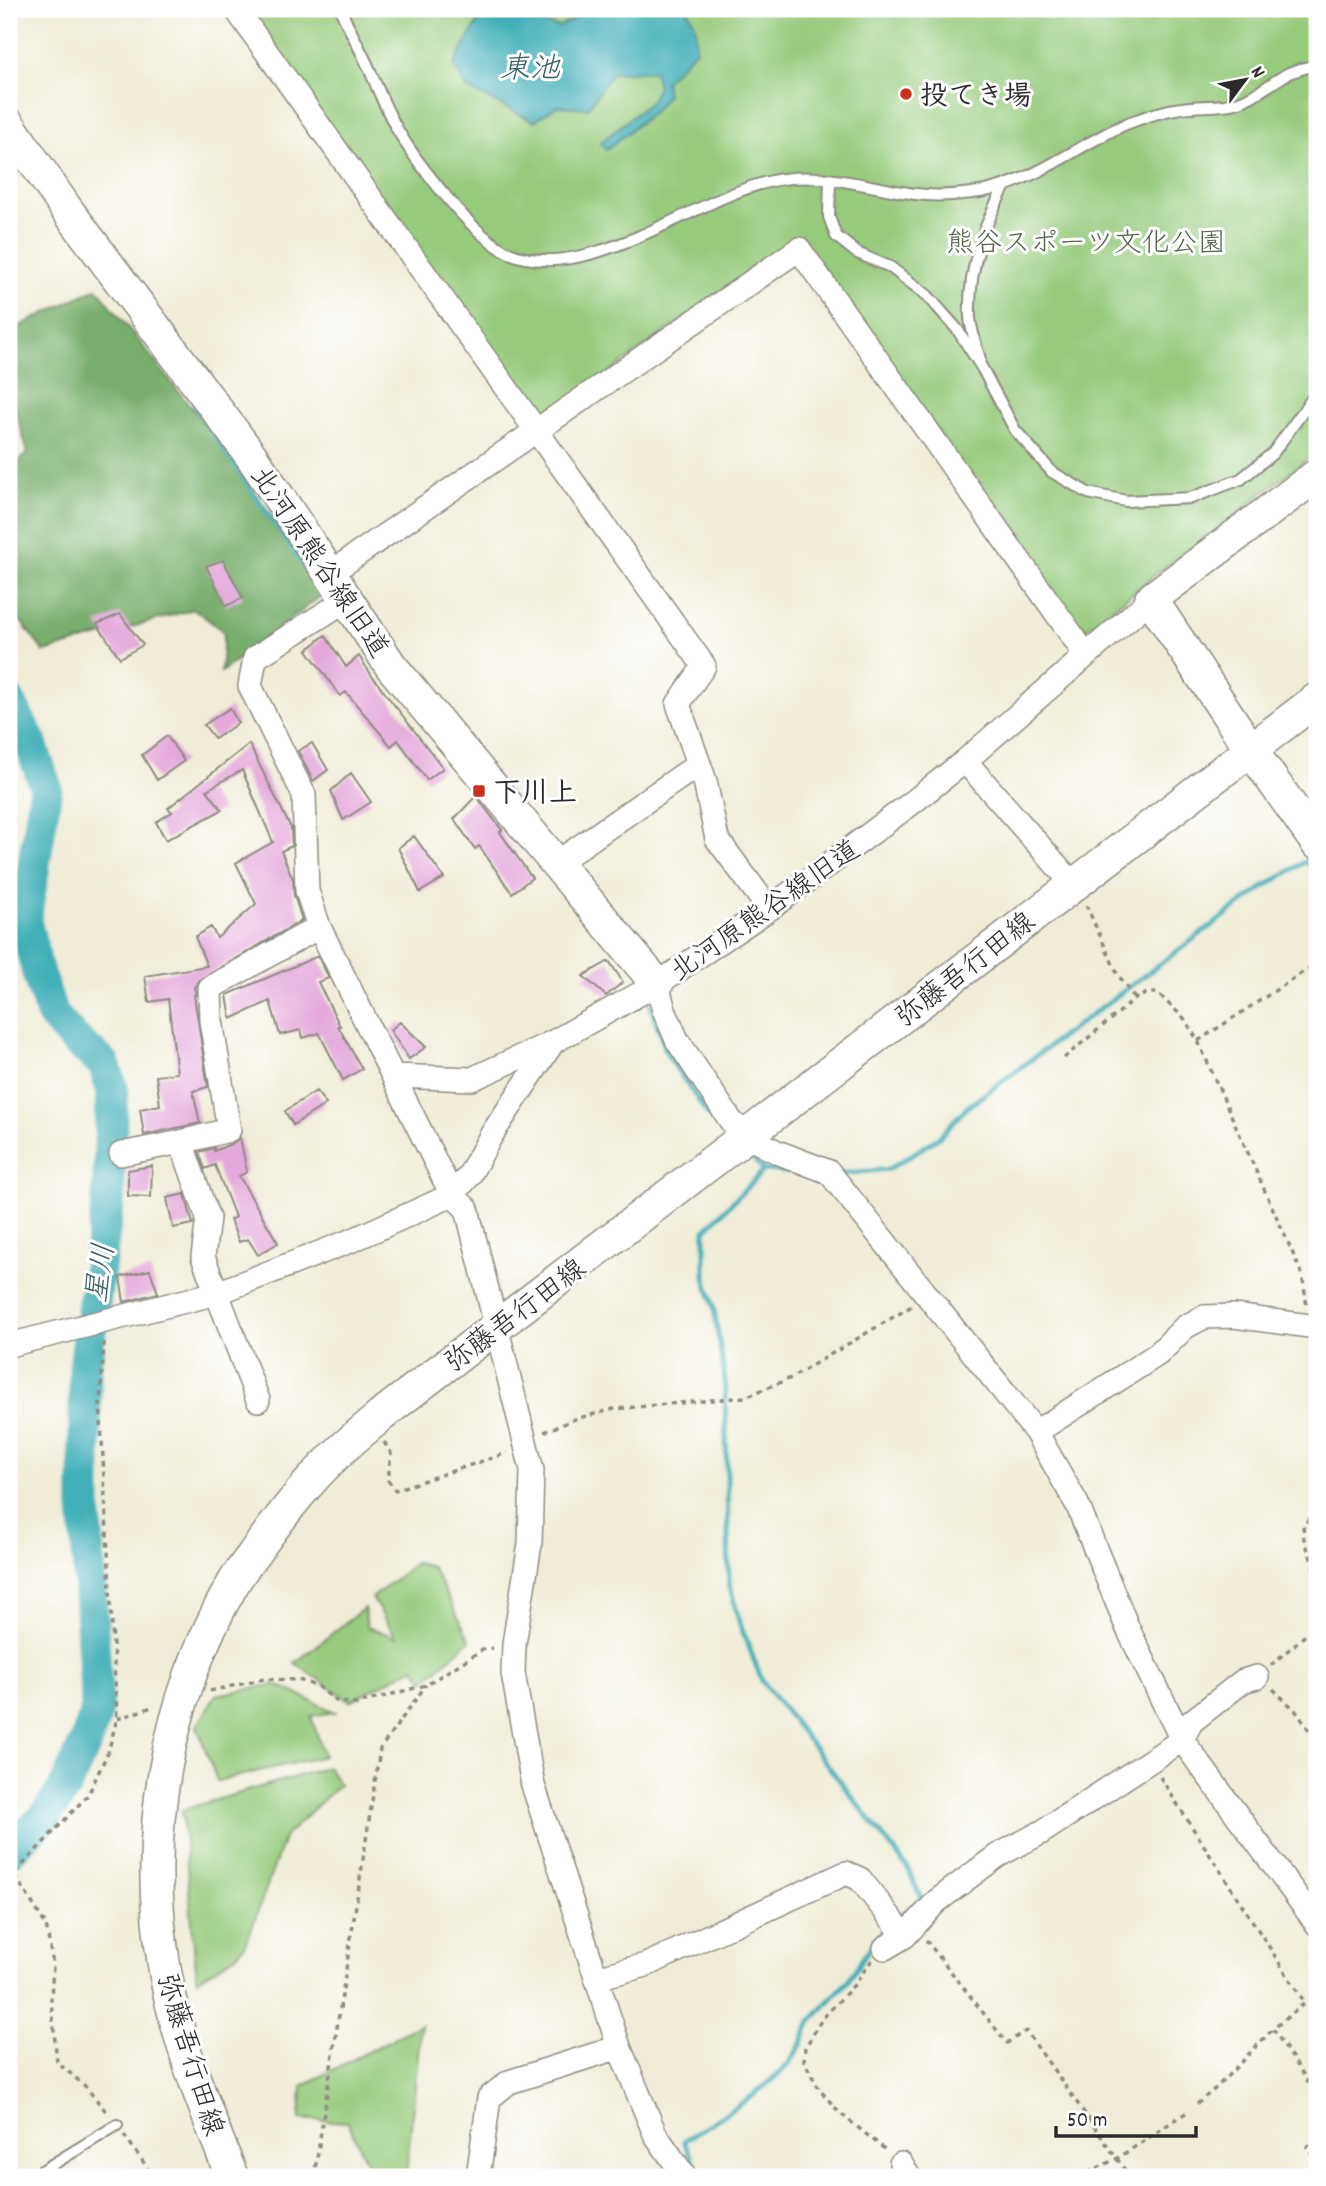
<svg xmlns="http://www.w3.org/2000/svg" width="1326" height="2186" font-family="Dekko,'Klee One',sans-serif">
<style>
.green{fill:#96cb7c;stroke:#607b54;stroke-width:2}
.forest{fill:#78af6c;stroke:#526d4c;stroke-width:2}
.water{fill:#3fafb8;stroke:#356d72;stroke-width:2}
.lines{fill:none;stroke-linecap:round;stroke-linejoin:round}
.stream{stroke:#3fafb8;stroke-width:5}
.river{stroke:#3fafb8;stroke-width:33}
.building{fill:#e4a8da}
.lane-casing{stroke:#8e8c81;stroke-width:14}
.street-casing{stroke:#8e8c81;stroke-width:26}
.secondary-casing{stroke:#8e8c81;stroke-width:35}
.path{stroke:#8e8c81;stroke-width:3.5;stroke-dasharray:5 5;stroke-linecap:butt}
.lane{stroke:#fff;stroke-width:10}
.street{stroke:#fff;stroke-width:23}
.secondary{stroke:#fff;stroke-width:32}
.poi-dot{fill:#c8321e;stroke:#fff;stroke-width:2.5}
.labels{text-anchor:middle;stroke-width:6;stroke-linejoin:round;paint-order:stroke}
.poi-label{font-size:28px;font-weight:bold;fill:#2b2b2b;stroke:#fff;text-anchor:start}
.park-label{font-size:28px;fill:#506347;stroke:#fff}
.street-label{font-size:28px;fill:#2b2b2b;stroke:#fff}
.water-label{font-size:30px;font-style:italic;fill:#336063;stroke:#fff}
</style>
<rect width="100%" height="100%" fill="#fff"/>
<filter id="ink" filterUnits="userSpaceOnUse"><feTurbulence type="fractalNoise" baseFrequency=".0143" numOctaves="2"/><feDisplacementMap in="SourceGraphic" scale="14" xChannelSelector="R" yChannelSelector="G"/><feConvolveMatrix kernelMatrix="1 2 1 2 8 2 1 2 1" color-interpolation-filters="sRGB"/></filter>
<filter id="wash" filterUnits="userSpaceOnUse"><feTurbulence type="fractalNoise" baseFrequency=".00686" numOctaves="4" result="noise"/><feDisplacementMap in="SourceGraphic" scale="28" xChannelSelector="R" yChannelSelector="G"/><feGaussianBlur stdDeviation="1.57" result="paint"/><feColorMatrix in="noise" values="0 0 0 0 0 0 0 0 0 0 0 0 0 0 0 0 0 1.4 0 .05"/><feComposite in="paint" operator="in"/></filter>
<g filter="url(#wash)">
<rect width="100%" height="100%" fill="#f0ecd7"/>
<path class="green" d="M246,9H1317V452L1141,586L1080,635L800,236L538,423Z
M415,1563L432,1567L470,1640L424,1681L415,1667L350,1701L295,1663L364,1608L367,1627L396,1637L372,1598Z
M276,1684L335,1712L311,1716L324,1756L217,1781L197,1726L216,1695Z
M328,1767L339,1785L285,1836L246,1944L235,1956L197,1980L182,1810Z
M421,2024L406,2177H373L348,2122L300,2119L302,2086Z"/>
<path class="forest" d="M97,288L238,467L325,593L221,672L224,632L194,609L44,652L9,606V470L28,453L9,388V331Z"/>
<path class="water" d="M485,9L559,27L594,9H687L696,26V50L665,81L667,95L653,112L606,150L600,143L650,102L658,86L654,71L612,73L588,108L557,106L534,121L467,89L454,65Z"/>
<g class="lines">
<path class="stream" d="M194,405L330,605
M647,995L667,1054L708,1115L729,1135
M743,1149L764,1170L806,1174
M764,1170L705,1230V1277L714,1308L725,1380L729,1582L739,1621L762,1681L907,1867L921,1898L899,1918
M840,1174L889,1169L938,1138L966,1108L1261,889L1306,861L1317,873
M701,2177L684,2141L754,2095L787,2066L801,2045L811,2021L847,1982L877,1937L889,1927"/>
<path class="river" d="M9,701L30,741L46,788L25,921L38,973L52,1014L74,1039L104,1064L112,1089L108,1203L85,1368V1504L97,1709L85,1744L65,1787L44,1818L9,1851"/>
</g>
<g id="blocks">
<path class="building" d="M223,560L243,598L226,606L206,566Z
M120,614L143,645L120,658L97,624Z
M325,635L346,667L359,656L372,676L443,768L427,780L398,740L391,746L346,692L340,696L307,650Z
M230,708L238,723L215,739L204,725Z
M167,736L184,761L157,780L142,755Z
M312,743L328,770L313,781L298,751Z
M249,744L291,828L292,846L281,851L293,879L294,895L302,920L198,981L194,988L196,995H194L208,1087L193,1091L200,1123L144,1135L140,1109L160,1105L156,1076L177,1073L168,999L149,1002L145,976L207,966L195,937L211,927L217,938L256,904L236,863L273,842L242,770L207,790L222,810L166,840L156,822L172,812L168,808Z
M351,773L371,802L343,820L331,791Z
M476,796L502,830L500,832L532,878L512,893L479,846L475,849L454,819Z
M414,836L444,878L420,892L398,848Z
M318,956L329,978L318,982L340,1026H338L362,1069L343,1080L319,1033L303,1038L301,1030L280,1035L270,1001L231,1019L227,995Z
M609,961L623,982L606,996L583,976Z
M400,1022L426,1047L409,1059L390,1030Z
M316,1091L326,1104L293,1125L285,1111Z
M240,1138L247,1172L239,1176L278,1243L258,1255L248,1239L239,1242L230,1220L235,1217L215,1165L205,1169L199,1152L214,1148V1151L233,1143Z
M152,1166L151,1197L128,1196V1170Z
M185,1194L193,1224L173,1228L167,1198Z
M150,1270L158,1293L124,1302L120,1277Z"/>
</g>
</g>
<g filter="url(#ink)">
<use href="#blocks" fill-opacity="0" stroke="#8e8c81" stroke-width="2"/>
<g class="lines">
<g class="lane-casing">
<path id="lane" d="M340,9C349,28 359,47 368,66C378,89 387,113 400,134C416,161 436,185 456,208C471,225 489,243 509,253C587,286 696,197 772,181C820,170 869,188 916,194C937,197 959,195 980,192C1035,182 1076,146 1126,124C1144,117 1163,110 1182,108C1201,105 1220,108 1239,102C1258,95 1272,82 1289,73C1298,69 1308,67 1317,65
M830,179L829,217L836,236L857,253L890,267L927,295L957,329L982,368L1015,430L1052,472L1088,493L1126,501L1191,498L1241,479L1273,453L1317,392
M980,360C977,347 971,331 970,317C968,270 983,226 1005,186
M32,2177L117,2125"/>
</g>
<g class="street-casing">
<path id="street" d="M236,9L704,666L678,704L705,781L717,839L769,909
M329,574L799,249L1086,655
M346,600L255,658L250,686L304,795L307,891L319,927L452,1195L467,1209L532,1470L530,1544L514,1644L513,1673L533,1785L619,2047L655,2134L685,2177
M965,761L1073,884
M555,864L699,764
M657,984L664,1010L677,1040L731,1121L746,1136L777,1152L829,1172L1036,1432L1077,1504L1128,1629L1182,1740L1317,1924
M393,1076L472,1079L553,1042
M121,1154L181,1142
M9,1345L217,1293L355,1239L452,1195L469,1176L492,1134L553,1042L657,984L769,909L913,802L965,761L1151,599
M258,1400L203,1257L208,1218L181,1142L229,1130L211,1021L210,988L319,927
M1036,1432L1158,1354L1185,1327L1204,1317L1234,1316L1317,1327
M885,1948L905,1936L937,1901L997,1856L1042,1832L1182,1740L1191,1722L1243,1681L1257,1677
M596,1978L646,1965L846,1873L860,1879L905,1936
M901,2164L909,2177
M478,2177L489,2098L509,2082L619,2047"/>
</g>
<g class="secondary-casing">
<path id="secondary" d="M9,125L65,207L252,457L391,666L657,984
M1317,475L1151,599L1251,750L1317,843
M232,2177C206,2110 177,2042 165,1971C142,1836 165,1701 234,1582C241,1570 250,1559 258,1548C282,1515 307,1482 337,1454C354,1437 374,1422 393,1406L1317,699"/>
</g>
<path class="path" d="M1086,905L1117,973L1135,999
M1198,1041L1308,969L1317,960
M1064,1058L1135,999L1147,993H1157L1184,1018L1198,1041L1302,1274L1307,1306
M104,1342L100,1403L117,1719L108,1752L88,1795L14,1874L46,1925L53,1965L51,2000L57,2062L85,2086L109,2115
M544,1432L575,1419L614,1409L745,1397L791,1378L912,1306
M384,1442L391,1453L388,1480L395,1490L507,1453
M1317,1512L1303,1525L1304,1539L1317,1575
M1271,1665L1317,1625
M1273,1689L1295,1710L1317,1741
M210,1691L264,1679L299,1680L319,1687L336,1701L356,1704L426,1685L482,1650L493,1648
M117,1719L155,1706
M1160,1777L1305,2003L1273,2029L1317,2095
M926,1940L1007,2043L1026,2031L1130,2177
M872,1960L854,1985L822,2019L805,2048L804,2061L819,2089L840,2113L887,2151
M1197,2104L1217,2087L1273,2029
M124,2135L154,2177
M1317,2138L1307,2147L1317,2164
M314,2177L380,1749L426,1685
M1079,2177L1118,2158L1190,2110"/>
<use href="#lane" class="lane"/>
<use href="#street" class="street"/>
<use href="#secondary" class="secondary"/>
</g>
</g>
<g class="poi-dot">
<circle cx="906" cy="94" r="7"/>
<rect x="472" y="784" width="14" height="14" rx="3.5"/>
</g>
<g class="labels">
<g class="poi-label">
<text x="920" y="104">投てき場</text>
<text x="493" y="801">下川上</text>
</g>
<g class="park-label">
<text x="1086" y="251">熊谷スポーツ文化公園</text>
</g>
<g class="street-label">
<text transform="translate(321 561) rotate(56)" y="10">北河原熊谷線旧道</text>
<text transform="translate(764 909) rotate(-35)" y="10">北河原熊谷線旧道</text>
<text transform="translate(964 968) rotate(-38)" y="10">弥藤吾行田線</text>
<text transform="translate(514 1314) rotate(-37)" y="10">弥藤吾行田線</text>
<text transform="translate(192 2054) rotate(73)" y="10">弥藤吾行田線</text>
</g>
<g class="water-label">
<text x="530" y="77">東池</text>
<text transform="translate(99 1273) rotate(-82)" y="10">星川</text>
</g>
</g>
<rect width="1326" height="2186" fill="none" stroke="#fff" stroke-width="35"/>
<g transform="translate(1245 80) rotate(58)" stroke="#ffffff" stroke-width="5" paint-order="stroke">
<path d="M0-5L12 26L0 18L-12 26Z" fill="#2b2b2b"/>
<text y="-10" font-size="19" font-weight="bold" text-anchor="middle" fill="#2b2b2b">N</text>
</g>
<path d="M1056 2126v10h140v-10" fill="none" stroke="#2b2b2b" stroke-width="3.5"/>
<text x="1067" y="2126" font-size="21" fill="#2b2b2b" stroke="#ffffff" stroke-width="5" paint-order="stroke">50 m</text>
</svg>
